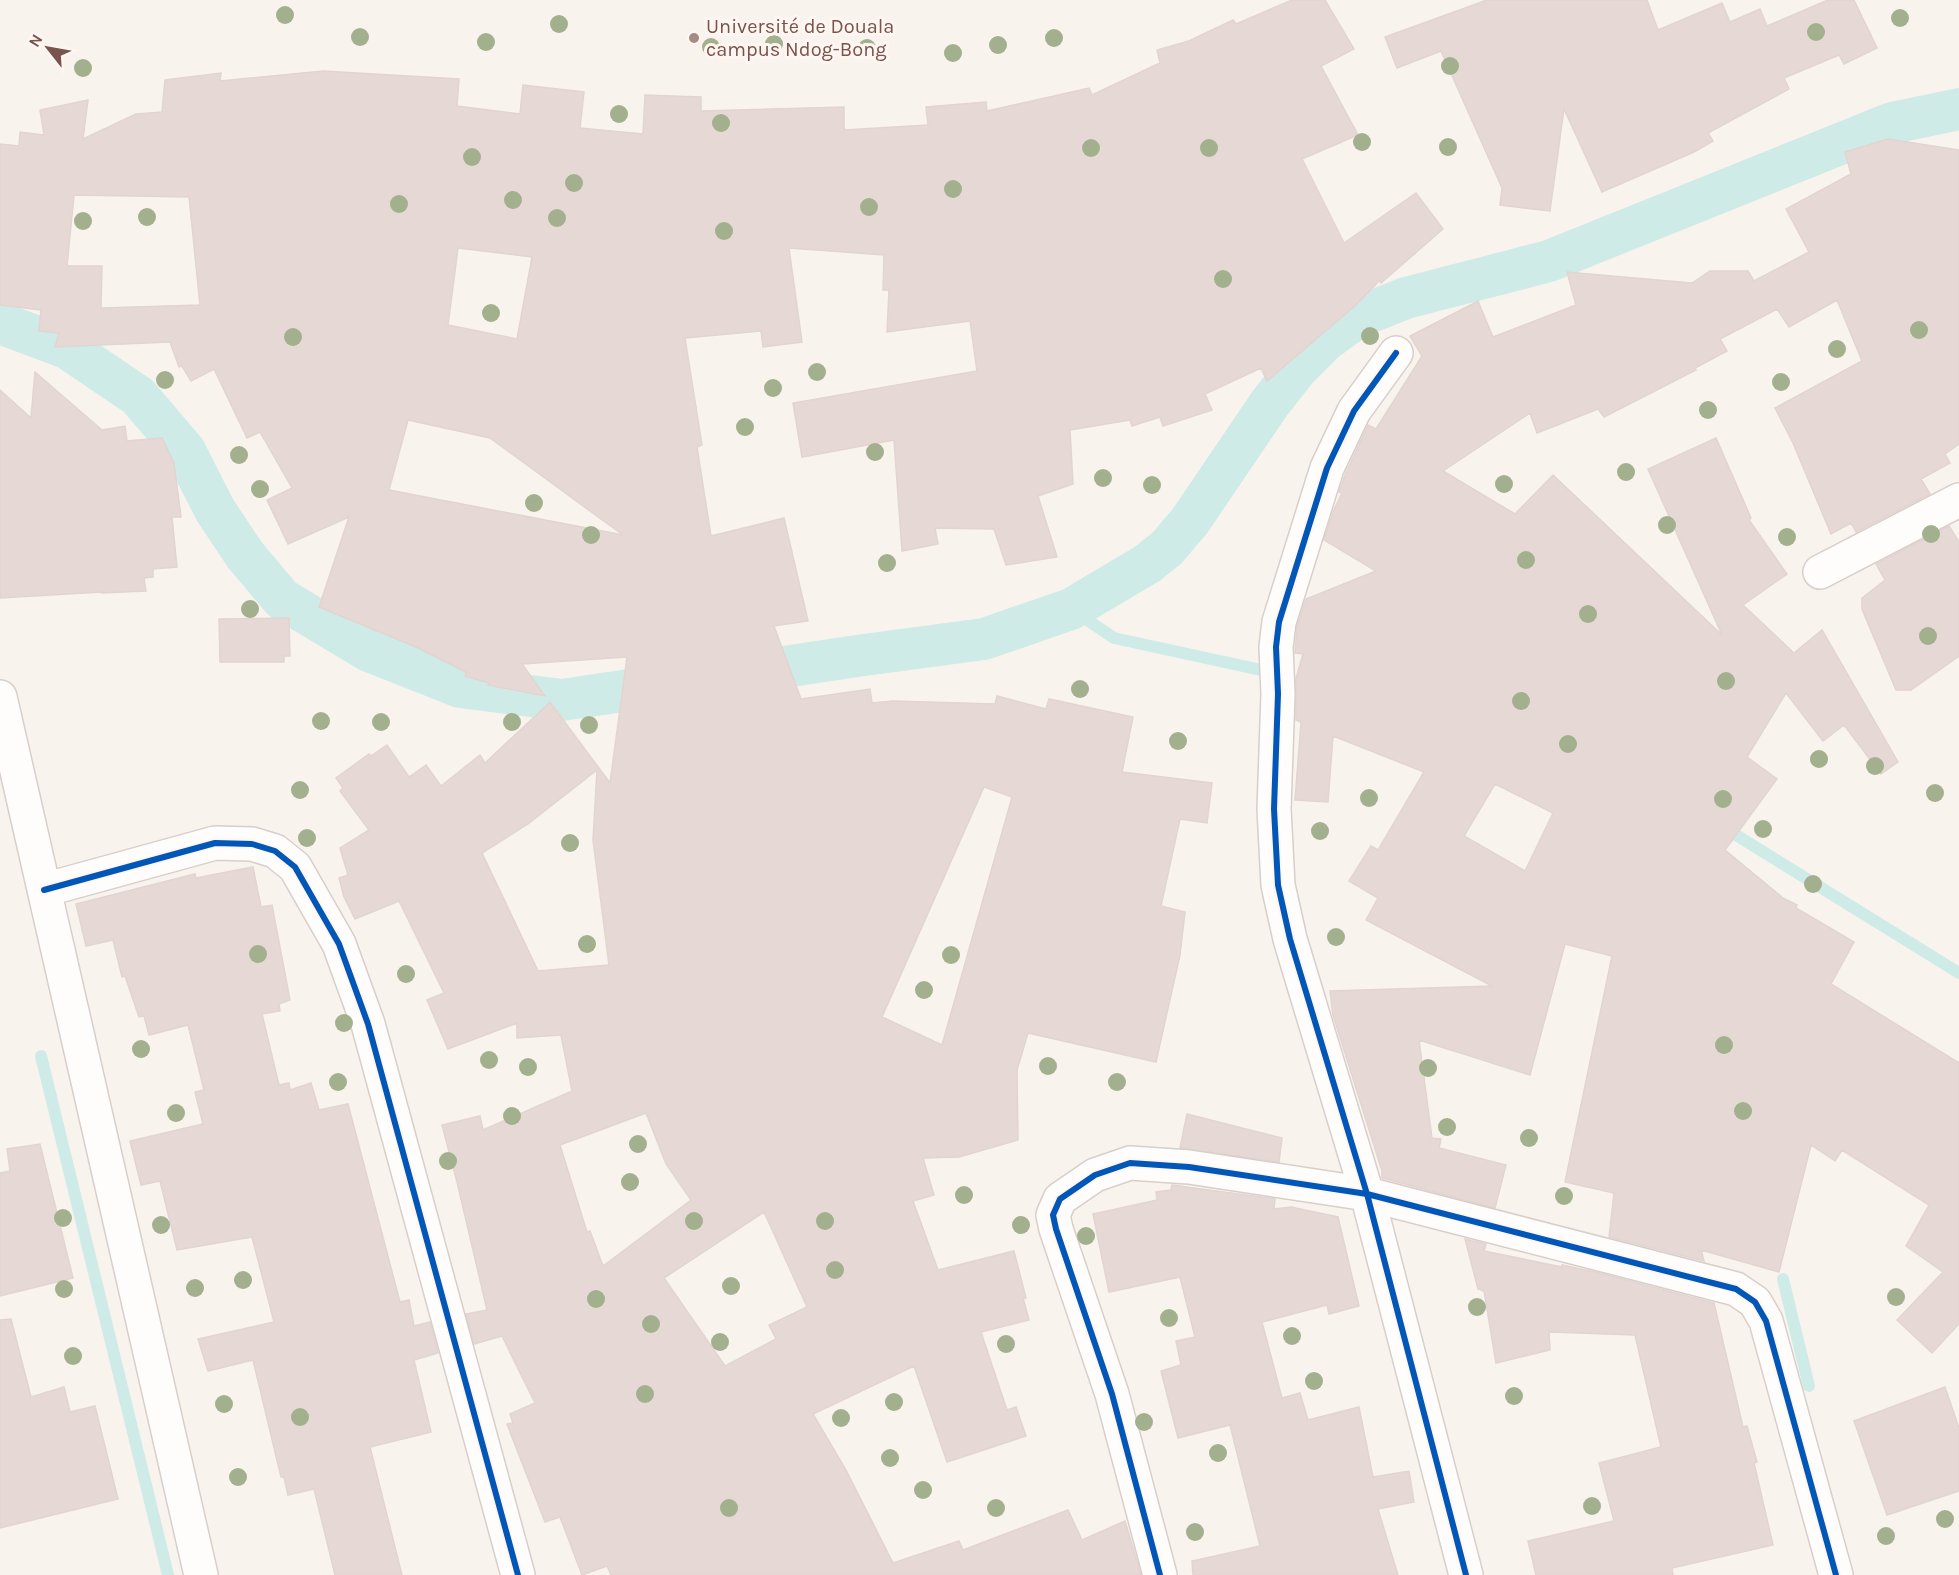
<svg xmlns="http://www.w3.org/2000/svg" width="1959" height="1575" font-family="Karla,sans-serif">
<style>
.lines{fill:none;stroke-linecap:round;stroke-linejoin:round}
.stream{stroke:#cfebe8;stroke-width:12}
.canal{stroke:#cfebe8;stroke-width:42}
.building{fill:#e6d9d5;stroke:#e2d4d0;stroke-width:1.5;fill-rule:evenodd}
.minor-casing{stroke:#d8ceca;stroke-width:36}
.minor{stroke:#fefdfc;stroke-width:33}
.cycleway-casing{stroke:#fff6f1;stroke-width:10}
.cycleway{stroke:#0057b8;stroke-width:6}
.tree{fill:#a3b08e}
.poi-dot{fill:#a68b85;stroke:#fff6f1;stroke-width:2}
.labels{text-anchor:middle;stroke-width:6;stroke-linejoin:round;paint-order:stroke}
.poi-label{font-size:20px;fill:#79534c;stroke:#fff6f1;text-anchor:start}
</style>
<rect width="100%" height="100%" fill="#f9f3ee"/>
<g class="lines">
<path class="stream" d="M1071,609L1114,638L1275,673
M1723,827L1959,973
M41,1056L168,1575
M1783,1279L1809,1386"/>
<path class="canal" d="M0,323L67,348L138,396L185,451L215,510L245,555L282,599L369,651L460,687L562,700L864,655L984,639L1071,609L1147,564L1167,548L1190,521L1270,403L1296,370L1326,340L1358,317L1406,298L1549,261L1892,123L1959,109"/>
</g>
<path class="building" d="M1292,0H1325L1354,49L1321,66L1358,135L1302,159L1344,243L1416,193L1443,229L1381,283L1380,280L1356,305L1267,381L1261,368L1205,394L1212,410L1163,426L1160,417L1132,426L1130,420L1070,430L1073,484L1038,496L1057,557L1006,565L994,529L935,528L938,544L902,551L894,440L802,457L793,403L977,371L970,321L887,332L889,290H883L884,255L789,248L802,342L763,347L761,331L685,338L702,445L697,447L711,536L784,518L808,621L774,626L801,699L870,689L872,703L893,701L995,704L997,696L1046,709L1049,699L1133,717L1122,772L1212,783L1207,823L1180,819L1161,906L1185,912L1180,955L1156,1062L1028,1033L1017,1070L1018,1140L959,1157L923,1158L934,1195L913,1201L938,1270L1014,1251L1026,1298H1023L1029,1320L981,1332L1007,1410L1016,1407L1026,1436L947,1462L914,1366L813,1414L846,1470L893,1563L959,1541L963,1550L1068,1510L1082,1540L1125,1521L1141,1575H611L607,1566L582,1575L560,1517L545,1522L507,1424L513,1423L510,1414L535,1403L502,1336L474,1344L466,1314L487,1310L457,1182L442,1125L480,1116L483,1130L572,1091L561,1035L517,1038V1023L448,1049L427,1000L444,993L399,901L355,919L344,897L339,878L348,875L340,848L369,830L340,791L343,788L336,778L369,754L371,756L387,745L409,777L426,765L441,786L480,755L485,763L550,702L610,783L627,657L522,664L545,696L488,685L489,683L465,676L466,672L416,647L319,607L349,517L288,544L267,500L292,488L260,432L247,438L214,369L191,381L182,366L179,367L170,342L55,347L59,333L39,331L41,310L0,305V144L19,146L20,132L44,135L40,110L88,100L83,139L136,114L162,112L165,80L221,73L220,81L323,71L459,79L457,106L520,114L523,85L584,92L580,128L643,134L645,95L701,97V111L844,107V130L928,125L926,107L986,102L987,111L1089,88L1092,95L1160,63L1157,50L1189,41L1233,20L1236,24ZM74,195L189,197L200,305L101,308L102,266H67ZM458,248L532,257L517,339L448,325ZM408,420L490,438L623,535L389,490ZM597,770L593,840L609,965L538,971L482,853L528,824ZM984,787L1012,797L942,1045L882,1017ZM646,1113L666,1164L691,1200L603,1266L590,1231L587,1232L560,1145ZM764,1212L807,1307L769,1325L776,1339L725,1366L664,1278Z
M1487,0H1647L1658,30L1722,3L1730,22L1760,9L1767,26L1828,0H1854L1877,48L1844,64L1839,55L1784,78L1789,89L1708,133L1713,141L1694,152L1602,192L1564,109L1550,211L1500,205L1502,188L1441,51L1397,68L1385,37Z
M1888,139L1959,150V444L1945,454L1950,463L1921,479L1930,494L1856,532L1851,523L1831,534L1793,443L1775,408L1862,361L1837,300L1789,327L1777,309L1720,339L1727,351L1695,368L1696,370L1604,417L1598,409L1537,433L1530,413L1443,471L1515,514L1553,475L1722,635L1648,469L1716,438L1751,518L1749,520L1787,574L1743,605L1794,653L1822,630L1898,762L1881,774L1844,725L1823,741L1786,693L1747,757L1777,779L1725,850L1783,898L1797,905L1796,908L1854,942L1831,984L1959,1063V1324L1932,1353L1897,1320L1943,1272L1906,1246L1929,1205L1842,1150L1835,1161L1811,1145L1779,1272L1701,1250L1704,1261L1609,1237L1614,1193L1565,1182L1612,956L1565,944L1530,1075L1419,1040L1432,1138L1441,1139L1439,1148L1506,1165L1495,1208L1382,1178V1171L1333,1015L1330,991L1492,986L1366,920L1378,898L1349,881L1371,846L1378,850L1424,772L1333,736L1328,802L1295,800L1301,722L1296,720V678L1303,654L1295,653L1297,626L1306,599L1376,571L1324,540L1333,512L1342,493L1339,492L1345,475L1368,425L1376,429L1422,356L1410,336L1478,301L1493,337L1576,305L1567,272L1692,283L1710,271H1748L1754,281L1809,252L1786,209L1851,174L1845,152ZM1495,784L1553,813L1525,871L1464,836Z
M35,372L102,430L125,426L127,441L162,438L174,463L181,517H172L177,567L153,569V577L144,578L146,591L102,593V592L0,598V390L31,418Z
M1949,526L1959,542V656L1911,690H1896L1862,609V598L1885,580L1876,564Z
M289,618L290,656H284V662H220L219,619Z
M253,867L261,907L272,905L290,1000L279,1004L280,1011L262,1014L279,1085L289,1083L290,1090L311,1083L319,1110L348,1104L400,1302L409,1300L414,1326L430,1322L438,1353L414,1360L431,1432L370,1447L402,1575H335L314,1489L288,1495L284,1477H281L253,1360L208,1371L198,1339L274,1322L252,1237L177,1250L160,1181L141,1185L130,1141L203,1124L195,1092L204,1090L188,1025L149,1035L144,1016L139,1017L125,976L122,977L113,940L86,946L76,904L195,874L196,878Z
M1187,1114L1282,1138L1279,1162L1180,1148Z
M40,1144L73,1278L0,1296V1173L10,1171L7,1149Z
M1172,1185L1275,1199L1274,1209L1291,1207L1338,1217L1359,1306L1329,1314L1327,1305L1262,1322L1282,1398L1300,1393L1308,1420L1359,1407L1373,1477L1409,1471L1414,1502L1378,1509L1398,1575H1193L1192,1561L1260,1546L1230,1425L1178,1438L1161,1371L1181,1365L1176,1341L1195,1337L1180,1277L1109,1292L1093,1214L1157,1200L1156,1192L1171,1190Z
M1465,1239L1486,1244L1484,1251L1562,1267V1265L1595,1272L1714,1303L1743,1427L1747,1426L1757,1462L1754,1463L1773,1545L1672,1568L1673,1575H1536L1528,1541L1614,1521L1599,1463L1661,1447L1635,1335L1549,1332L1550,1350L1496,1363L1484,1291L1478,1289Z
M11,1319L31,1397L64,1387L70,1412L95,1406L118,1499L0,1528V1320Z
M1945,1387L1959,1428V1491L1887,1515L1854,1421Z"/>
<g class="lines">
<g class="minor-casing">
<path id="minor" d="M1396,353L1354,411L1327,468L1279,622L1276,647L1278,694L1274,809L1278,885L1290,939L1367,1194L1466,1575
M1820,572L1959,500
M0,697L201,1575
M44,890L215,843L252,844L275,851L295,867L339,944L368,1024L518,1575
M1160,1575L1112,1394L1056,1229L1053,1215L1060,1199L1095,1175L1130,1163L1189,1167L1367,1194L1736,1289L1755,1302L1766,1321L1836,1575"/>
</g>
<use href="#minor" class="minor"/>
<g class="cycleway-casing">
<path id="cycleway" d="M1396,353L1354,411L1327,468L1279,622L1276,647L1278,694L1274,809L1278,885L1290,939L1367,1194L1466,1575
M44,890L215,843L252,844L275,851L295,867L339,944L368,1024L518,1575
M1160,1575L1112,1394L1056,1229L1053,1215L1060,1199L1095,1175L1130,1163L1189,1167L1367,1194L1736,1289L1755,1302L1766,1321L1836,1575"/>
</g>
<use href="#cycleway" class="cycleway"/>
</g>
<g class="tree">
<circle cx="285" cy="15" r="9"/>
<circle cx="1900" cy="18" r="9"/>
<circle cx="559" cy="24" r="9"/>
<circle cx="1816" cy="32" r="9"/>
<circle cx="360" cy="37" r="9"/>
<circle cx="1054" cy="38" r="9"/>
<circle cx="486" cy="42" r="9"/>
<circle cx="774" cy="44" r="9"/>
<circle cx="998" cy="45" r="9"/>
<circle cx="711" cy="47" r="9"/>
<circle cx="867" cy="48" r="9"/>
<circle cx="953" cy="53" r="9"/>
<circle cx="1450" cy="66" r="9"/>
<circle cx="83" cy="68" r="9"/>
<circle cx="619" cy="114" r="9"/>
<circle cx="721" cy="123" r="9"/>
<circle cx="1362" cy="142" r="9"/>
<circle cx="1448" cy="147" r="9"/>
<circle cx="1091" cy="148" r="9"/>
<circle cx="1209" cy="148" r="9"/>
<circle cx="472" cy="157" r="9"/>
<circle cx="574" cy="183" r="9"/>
<circle cx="953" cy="189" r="9"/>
<circle cx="513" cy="200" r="9"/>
<circle cx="399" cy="204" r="9"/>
<circle cx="869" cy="207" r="9"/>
<circle cx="147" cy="217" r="9"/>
<circle cx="557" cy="218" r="9"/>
<circle cx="83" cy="221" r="9"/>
<circle cx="724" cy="231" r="9"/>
<circle cx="1223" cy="279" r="9"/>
<circle cx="491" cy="313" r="9"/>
<circle cx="1919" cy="330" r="9"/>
<circle cx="1370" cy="336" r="9"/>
<circle cx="293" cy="337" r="9"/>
<circle cx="1837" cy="349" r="9"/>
<circle cx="817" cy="372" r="9"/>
<circle cx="165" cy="380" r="9"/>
<circle cx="1781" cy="382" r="9"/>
<circle cx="773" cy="388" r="9"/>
<circle cx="1708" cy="410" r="9"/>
<circle cx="745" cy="427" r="9"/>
<circle cx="875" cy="452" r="9"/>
<circle cx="239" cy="455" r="9"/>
<circle cx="1626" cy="472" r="9"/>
<circle cx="1103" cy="478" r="9"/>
<circle cx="1504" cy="484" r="9"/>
<circle cx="1152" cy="485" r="9"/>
<circle cx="260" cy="489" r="9"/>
<circle cx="534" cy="503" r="9"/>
<circle cx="1667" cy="525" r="9"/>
<circle cx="1931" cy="534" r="9"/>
<circle cx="591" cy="535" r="9"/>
<circle cx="1787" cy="537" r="9"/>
<circle cx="1526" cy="560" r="9"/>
<circle cx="887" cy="563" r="9"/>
<circle cx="250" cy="609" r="9"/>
<circle cx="1588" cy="614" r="9"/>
<circle cx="1928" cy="636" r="9"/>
<circle cx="1726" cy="681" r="9"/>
<circle cx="1080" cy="689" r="9"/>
<circle cx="1521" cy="701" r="9"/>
<circle cx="321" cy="721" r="9"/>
<circle cx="381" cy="722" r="9"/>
<circle cx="512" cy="722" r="9"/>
<circle cx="589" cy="725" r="9"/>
<circle cx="1178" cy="741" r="9"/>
<circle cx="1568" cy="744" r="9"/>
<circle cx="1819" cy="759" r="9"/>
<circle cx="1875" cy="766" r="9"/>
<circle cx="300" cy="790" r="9"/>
<circle cx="1935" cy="793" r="9"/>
<circle cx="1369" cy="798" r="9"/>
<circle cx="1723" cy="799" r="9"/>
<circle cx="1763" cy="829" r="9"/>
<circle cx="1320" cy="831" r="9"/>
<circle cx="307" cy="838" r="9"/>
<circle cx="570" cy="843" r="9"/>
<circle cx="1813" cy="884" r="9"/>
<circle cx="1336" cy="937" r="9"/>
<circle cx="587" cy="944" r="9"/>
<circle cx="258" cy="954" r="9"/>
<circle cx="951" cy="955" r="9"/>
<circle cx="406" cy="974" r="9"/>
<circle cx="924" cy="990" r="9"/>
<circle cx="344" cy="1023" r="9"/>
<circle cx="1724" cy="1045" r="9"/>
<circle cx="141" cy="1049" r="9"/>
<circle cx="489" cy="1060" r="9"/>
<circle cx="1048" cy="1066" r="9"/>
<circle cx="528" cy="1067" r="9"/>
<circle cx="1428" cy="1068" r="9"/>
<circle cx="338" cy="1082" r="9"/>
<circle cx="1117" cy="1082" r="9"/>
<circle cx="1743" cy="1111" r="9"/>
<circle cx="176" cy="1113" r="9"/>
<circle cx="512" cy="1116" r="9"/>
<circle cx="1447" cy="1127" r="9"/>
<circle cx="1529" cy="1138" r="9"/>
<circle cx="638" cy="1144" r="9"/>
<circle cx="448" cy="1161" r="9"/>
<circle cx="630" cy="1182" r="9"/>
<circle cx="964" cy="1195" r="9"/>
<circle cx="1564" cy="1196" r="9"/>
<circle cx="63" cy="1218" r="9"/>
<circle cx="694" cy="1221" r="9"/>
<circle cx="825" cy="1221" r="9"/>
<circle cx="161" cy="1225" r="9"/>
<circle cx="1021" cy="1225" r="9"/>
<circle cx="1086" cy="1236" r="9"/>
<circle cx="835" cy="1270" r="9"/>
<circle cx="243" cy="1280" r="9"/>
<circle cx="731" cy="1286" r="9"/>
<circle cx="195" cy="1288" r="9"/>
<circle cx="64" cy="1289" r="9"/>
<circle cx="1896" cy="1297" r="9"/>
<circle cx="596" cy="1299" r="9"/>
<circle cx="1477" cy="1307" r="9"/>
<circle cx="1169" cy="1318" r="9"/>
<circle cx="651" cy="1324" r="9"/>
<circle cx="1292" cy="1336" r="9"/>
<circle cx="720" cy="1342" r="9"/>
<circle cx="1006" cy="1344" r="9"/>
<circle cx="73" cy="1356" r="9"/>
<circle cx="1314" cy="1381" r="9"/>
<circle cx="645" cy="1394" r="9"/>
<circle cx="1514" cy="1396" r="9"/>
<circle cx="894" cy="1402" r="9"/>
<circle cx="224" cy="1404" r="9"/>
<circle cx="300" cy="1417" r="9"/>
<circle cx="841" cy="1418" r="9"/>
<circle cx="1144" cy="1422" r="9"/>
<circle cx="1218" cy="1453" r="9"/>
<circle cx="890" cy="1458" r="9"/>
<circle cx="238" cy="1477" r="9"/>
<circle cx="923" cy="1490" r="9"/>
<circle cx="1592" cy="1506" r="9"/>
<circle cx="729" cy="1508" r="9"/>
<circle cx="996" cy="1508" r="9"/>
<circle cx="1945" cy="1519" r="9"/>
<circle cx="1195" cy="1532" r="9"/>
<circle cx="1886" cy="1536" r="9"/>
</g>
<circle class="poi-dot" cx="694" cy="38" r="6"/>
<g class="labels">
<g class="poi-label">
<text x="706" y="33">Université de Douala<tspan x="706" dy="23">campus Ndog-Bong</tspan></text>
</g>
</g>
<g transform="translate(48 48) rotate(301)" stroke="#fff6f1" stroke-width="4.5" paint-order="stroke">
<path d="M0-4.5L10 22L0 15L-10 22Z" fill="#79534c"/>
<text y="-9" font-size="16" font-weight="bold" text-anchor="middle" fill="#79534c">N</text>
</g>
</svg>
